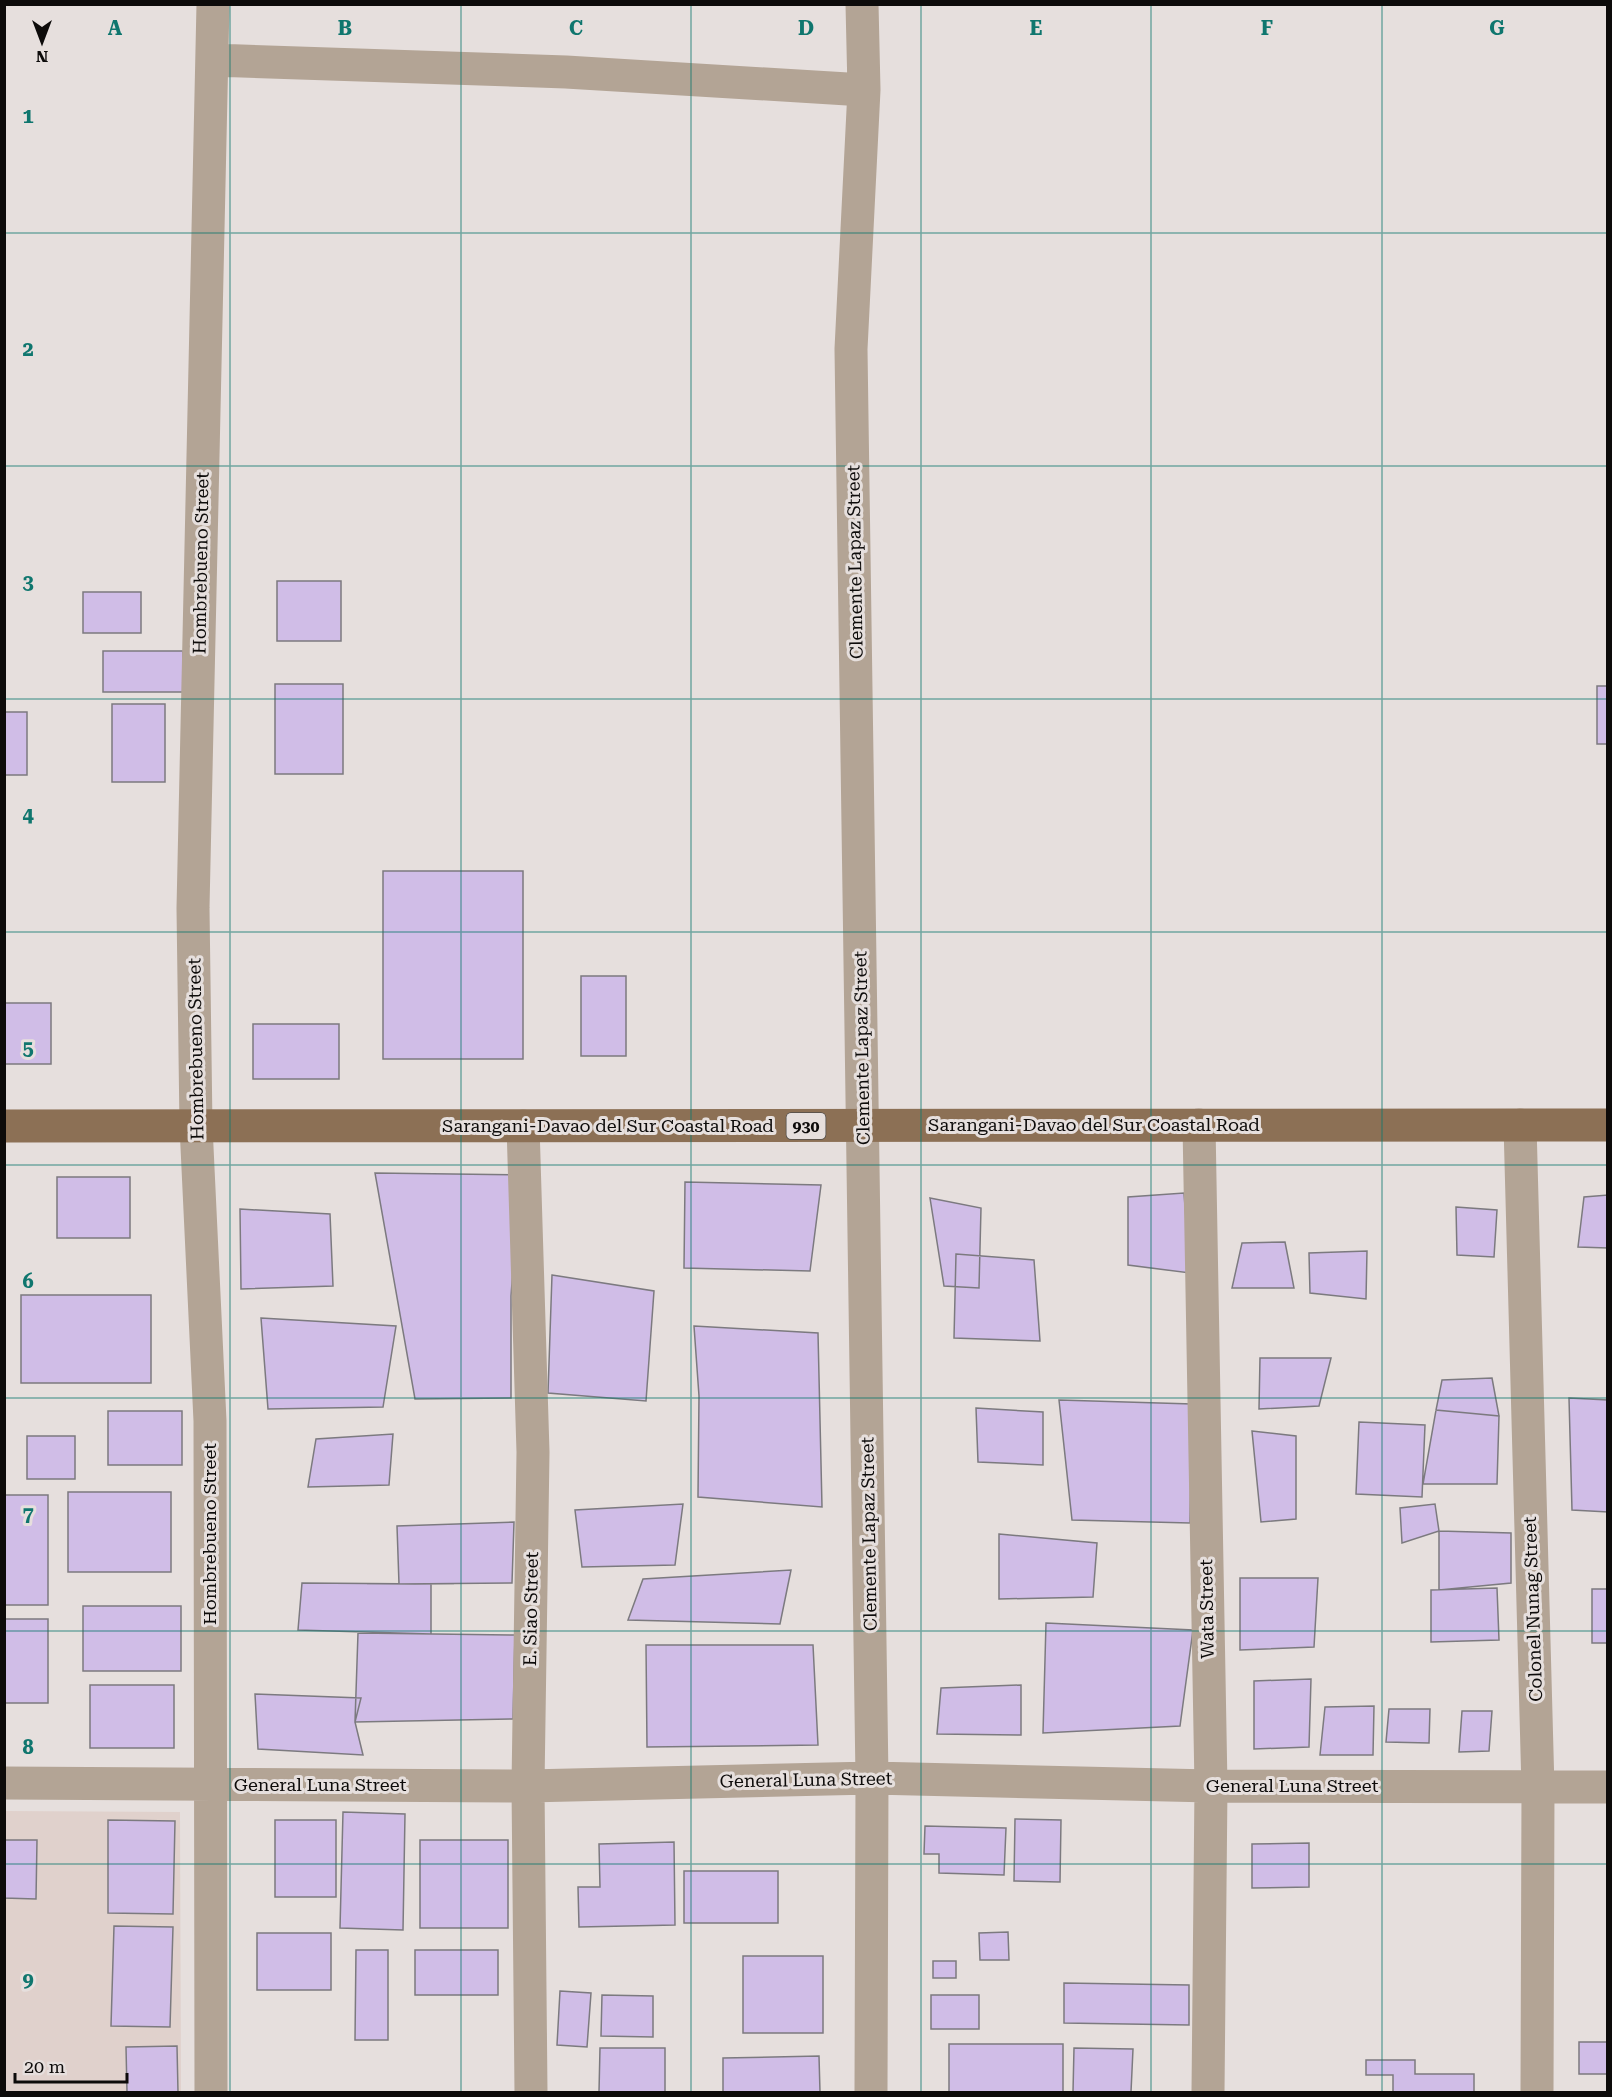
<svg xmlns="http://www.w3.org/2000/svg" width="1612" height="2097" font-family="'Roboto Serif',serif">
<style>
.built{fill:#e0d1cc}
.building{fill:#d0bde7;stroke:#7c7a7f;stroke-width:1.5}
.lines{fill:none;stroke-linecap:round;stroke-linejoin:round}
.minor{stroke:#b3a495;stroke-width:33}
.major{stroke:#8c7055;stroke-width:33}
.grid{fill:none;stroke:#0f766e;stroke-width:1.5;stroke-opacity:0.55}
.labels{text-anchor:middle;stroke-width:6;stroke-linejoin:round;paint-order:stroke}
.shield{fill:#e6dfdd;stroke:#4e4b49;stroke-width:1.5}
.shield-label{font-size:16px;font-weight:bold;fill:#0d0b0a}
.street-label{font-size:18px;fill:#0d0b0a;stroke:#e6dfdd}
.grid-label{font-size:20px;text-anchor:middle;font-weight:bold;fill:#0f766e;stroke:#e6dfdd;stroke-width:6;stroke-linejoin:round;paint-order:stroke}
</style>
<rect width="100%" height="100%" fill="#e6dfdd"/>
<path class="built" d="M5,1811L180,1812L181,2092H5Z"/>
<path class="building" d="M277,581H341V641H277Z
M83,592H141V633H83Z
M103,651H183V692H103Z
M275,684H343V774H275Z
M1597,686H1608V744H1597Z
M112,704H165V782H112Z
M4,712H27V775H4Z
M383,871H523V1059H383Z
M581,976H626V1056H581Z
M4,1003H51V1064H4Z
M253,1024H339V1079H253Z
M375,1173L520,1175L511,1296V1398L415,1399Z
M57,1177H130V1238H57Z
M685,1182L821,1185L810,1271L684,1268Z
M1184,1193L1190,1273L1128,1265V1197Z
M1608,1195V1248L1578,1247L1584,1197Z
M930,1198L981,1208L979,1288L944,1286Z
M1456,1207L1497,1210L1494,1257L1457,1255Z
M240,1209L330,1214L333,1286L241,1289Z
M1285,1242L1294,1288H1232L1242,1243Z
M1367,1251L1366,1299L1310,1293L1309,1253Z
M956,1254L1034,1260L1040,1341L954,1338Z
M552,1275L654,1291L646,1401L548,1393Z
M21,1295H151V1383H21Z
M261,1318L396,1326L383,1407L268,1409Z
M694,1326L818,1333L822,1507L698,1497L699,1396Z
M1260,1358H1331L1319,1406L1259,1409Z
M1492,1378L1499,1416L1436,1410L1442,1380Z
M1569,1398L1608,1400V1512L1572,1510Z
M1059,1400L1192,1404L1190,1523L1072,1520Z
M976,1408L1043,1412V1465L978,1462Z
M1436,1410L1499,1416L1497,1484H1423Z
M108,1411H182V1465H108Z
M1359,1422L1425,1425L1422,1497L1356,1494Z
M1252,1431L1296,1436V1519L1261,1522Z
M393,1434L389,1485L308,1487L316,1439Z
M27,1436H75V1479H27Z
M68,1492H171V1572H68Z
M4,1495H48V1605H4Z
M683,1504L675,1565L582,1567L575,1510Z
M1435,1504L1439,1531L1402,1543L1400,1508Z
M514,1522L512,1583L399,1584L397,1526Z
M1439,1531L1511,1533V1583L1439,1590Z
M999,1534L1097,1543L1093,1597L999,1599Z
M791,1570L780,1624L628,1620L643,1579Z
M1240,1578H1318L1314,1647L1240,1650Z
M302,1583L431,1584V1634L298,1630Z
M1497,1588L1499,1640L1431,1642V1590Z
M1592,1589H1608V1643H1592Z
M83,1606H181V1671H83Z
M4,1619H48V1703H4Z
M1046,1623L1193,1630L1180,1726L1043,1733Z
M358,1633L515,1635L513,1719L355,1722Z
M646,1645H813L818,1745L647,1747Z
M1311,1679L1309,1747L1254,1749V1681Z
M90,1685H174V1748H90Z
M1021,1685V1735L937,1734L941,1688Z
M255,1694L361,1698L355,1722L363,1755L258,1749Z
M1374,1706L1373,1755H1320L1325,1707Z
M1389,1709H1430L1429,1743L1386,1742Z
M1462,1711H1492L1489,1751L1459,1752Z
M343,1812L405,1814L403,1930L340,1928Z
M1015,1819L1061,1820L1060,1882L1014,1881Z
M108,1820L175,1821L173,1914L108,1913Z
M275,1820H336V1897H275Z
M925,1826L1006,1828L1004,1875L939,1873V1854H924Z
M4,1840H37L36,1899L4,1898Z
M420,1840H508V1928H420Z
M674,1842L675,1925L579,1927L578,1887H600L599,1844Z
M1309,1843V1887L1252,1888V1844Z
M684,1871H778V1923H684Z
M114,1926L173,1927L170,2027L111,2026Z
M1008,1932L1009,1960H980L979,1933Z
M257,1933H331V1990H257Z
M356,1950H388V2040H355Z
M415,1950H498V1995H415Z
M743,1956H823V2033H743Z
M933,1961H956V1978H933Z
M1064,1983L1189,1985V2025L1064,2023Z
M560,1991L591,1993L587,2047L557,2045Z
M602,1995L653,1996V2037L601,2036Z
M931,1995H979V2029H931Z
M1579,2042H1608V2074H1579Z
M949,2044H1063V2092H949Z
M177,2046L178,2092H127L126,2047Z
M600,2048H665V2092H599Z
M1074,2048L1133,2049L1131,2092H1073Z
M819,2056L820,2092H723V2058Z
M1366,2060H1415V2074H1474V2092H1393V2075H1366Z"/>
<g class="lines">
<path class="minor" d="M862,4L864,90L851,349L872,1778L871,2092
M213,60L566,72L864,90
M1199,1125L1211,1786L1208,2092
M1520,1125L1538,1788L1537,2092
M523,1126L533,1452L528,1786L531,2092
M4,1783L528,1786L872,1778L1211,1786L1608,1787
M211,2092L210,1421L196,1126L193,908L213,4"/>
<path class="major" d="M4,1126L1608,1125"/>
</g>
<path class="grid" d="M230,4V2092M461,4V2092M691,4V2092M921,4V2092M1151,4V2092M1382,4V2092M4,233H1608M4,466H1608M4,699H1608M4,932H1608M4,1165H1608M4,1398H1608M4,1631H1608M4,1864H1608"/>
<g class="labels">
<rect class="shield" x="786.5" y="1113" width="39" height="26" rx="4.5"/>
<g class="shield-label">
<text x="806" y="1132">930</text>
</g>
<g class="street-label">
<text transform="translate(855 562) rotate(-91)" y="6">Clemente Lapaz Street</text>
<text transform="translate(201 563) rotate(-89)" y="6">Hombrebueno Street</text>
<text transform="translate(862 1048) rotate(-91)" y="6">Clemente Lapaz Street</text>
<text transform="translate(196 1049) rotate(-91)" y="6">Hombrebueno Street</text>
<text x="1094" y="1131">Sarangani-Davao del Sur Coastal Road</text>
<text x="608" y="1132">Sarangani-Davao del Sur Coastal Road</text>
<text transform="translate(210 1534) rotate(-90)" y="6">Hombrebueno Street</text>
<text transform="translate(869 1534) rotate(-91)" y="6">Clemente Lapaz Street</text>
<text transform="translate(531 1609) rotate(-89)" y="6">E. Siao Street</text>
<text transform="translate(1207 1609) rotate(-91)" y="6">Wata Street</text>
<text transform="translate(1533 1609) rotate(-92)" y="6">Colonel Nunag Street</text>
<text transform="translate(806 1780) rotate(-1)" y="6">General Luna Street</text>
<text x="320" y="1791">General Luna Street</text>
<text x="1292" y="1792">General Luna Street</text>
</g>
</g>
<g class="grid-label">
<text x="115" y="35">A</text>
<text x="345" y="35">B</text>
<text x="576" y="35">C</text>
<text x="806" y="35">D</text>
<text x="1036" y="35">E</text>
<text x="1267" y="35">F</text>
<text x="1497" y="35">G</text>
<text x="28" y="123">1</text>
<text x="28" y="356">2</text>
<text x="28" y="589">3</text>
<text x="28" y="822">4</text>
<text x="28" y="1055">5</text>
<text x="28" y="1288">6</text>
<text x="28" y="1521">7</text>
<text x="28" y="1754">8</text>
<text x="28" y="1987">9</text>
</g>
<rect width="1612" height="2097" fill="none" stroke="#0d0b0a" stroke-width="12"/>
<g transform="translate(42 42) rotate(180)" stroke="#e6dfdd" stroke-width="4.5" paint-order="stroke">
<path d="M0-4.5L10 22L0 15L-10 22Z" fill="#0d0b0a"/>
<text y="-9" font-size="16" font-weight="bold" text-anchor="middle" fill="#0d0b0a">N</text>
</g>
<path d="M15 2073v9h112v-9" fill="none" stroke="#0d0b0a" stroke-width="3"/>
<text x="24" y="2073" font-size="18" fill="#0d0b0a" stroke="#e6dfdd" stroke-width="4.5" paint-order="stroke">20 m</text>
</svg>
